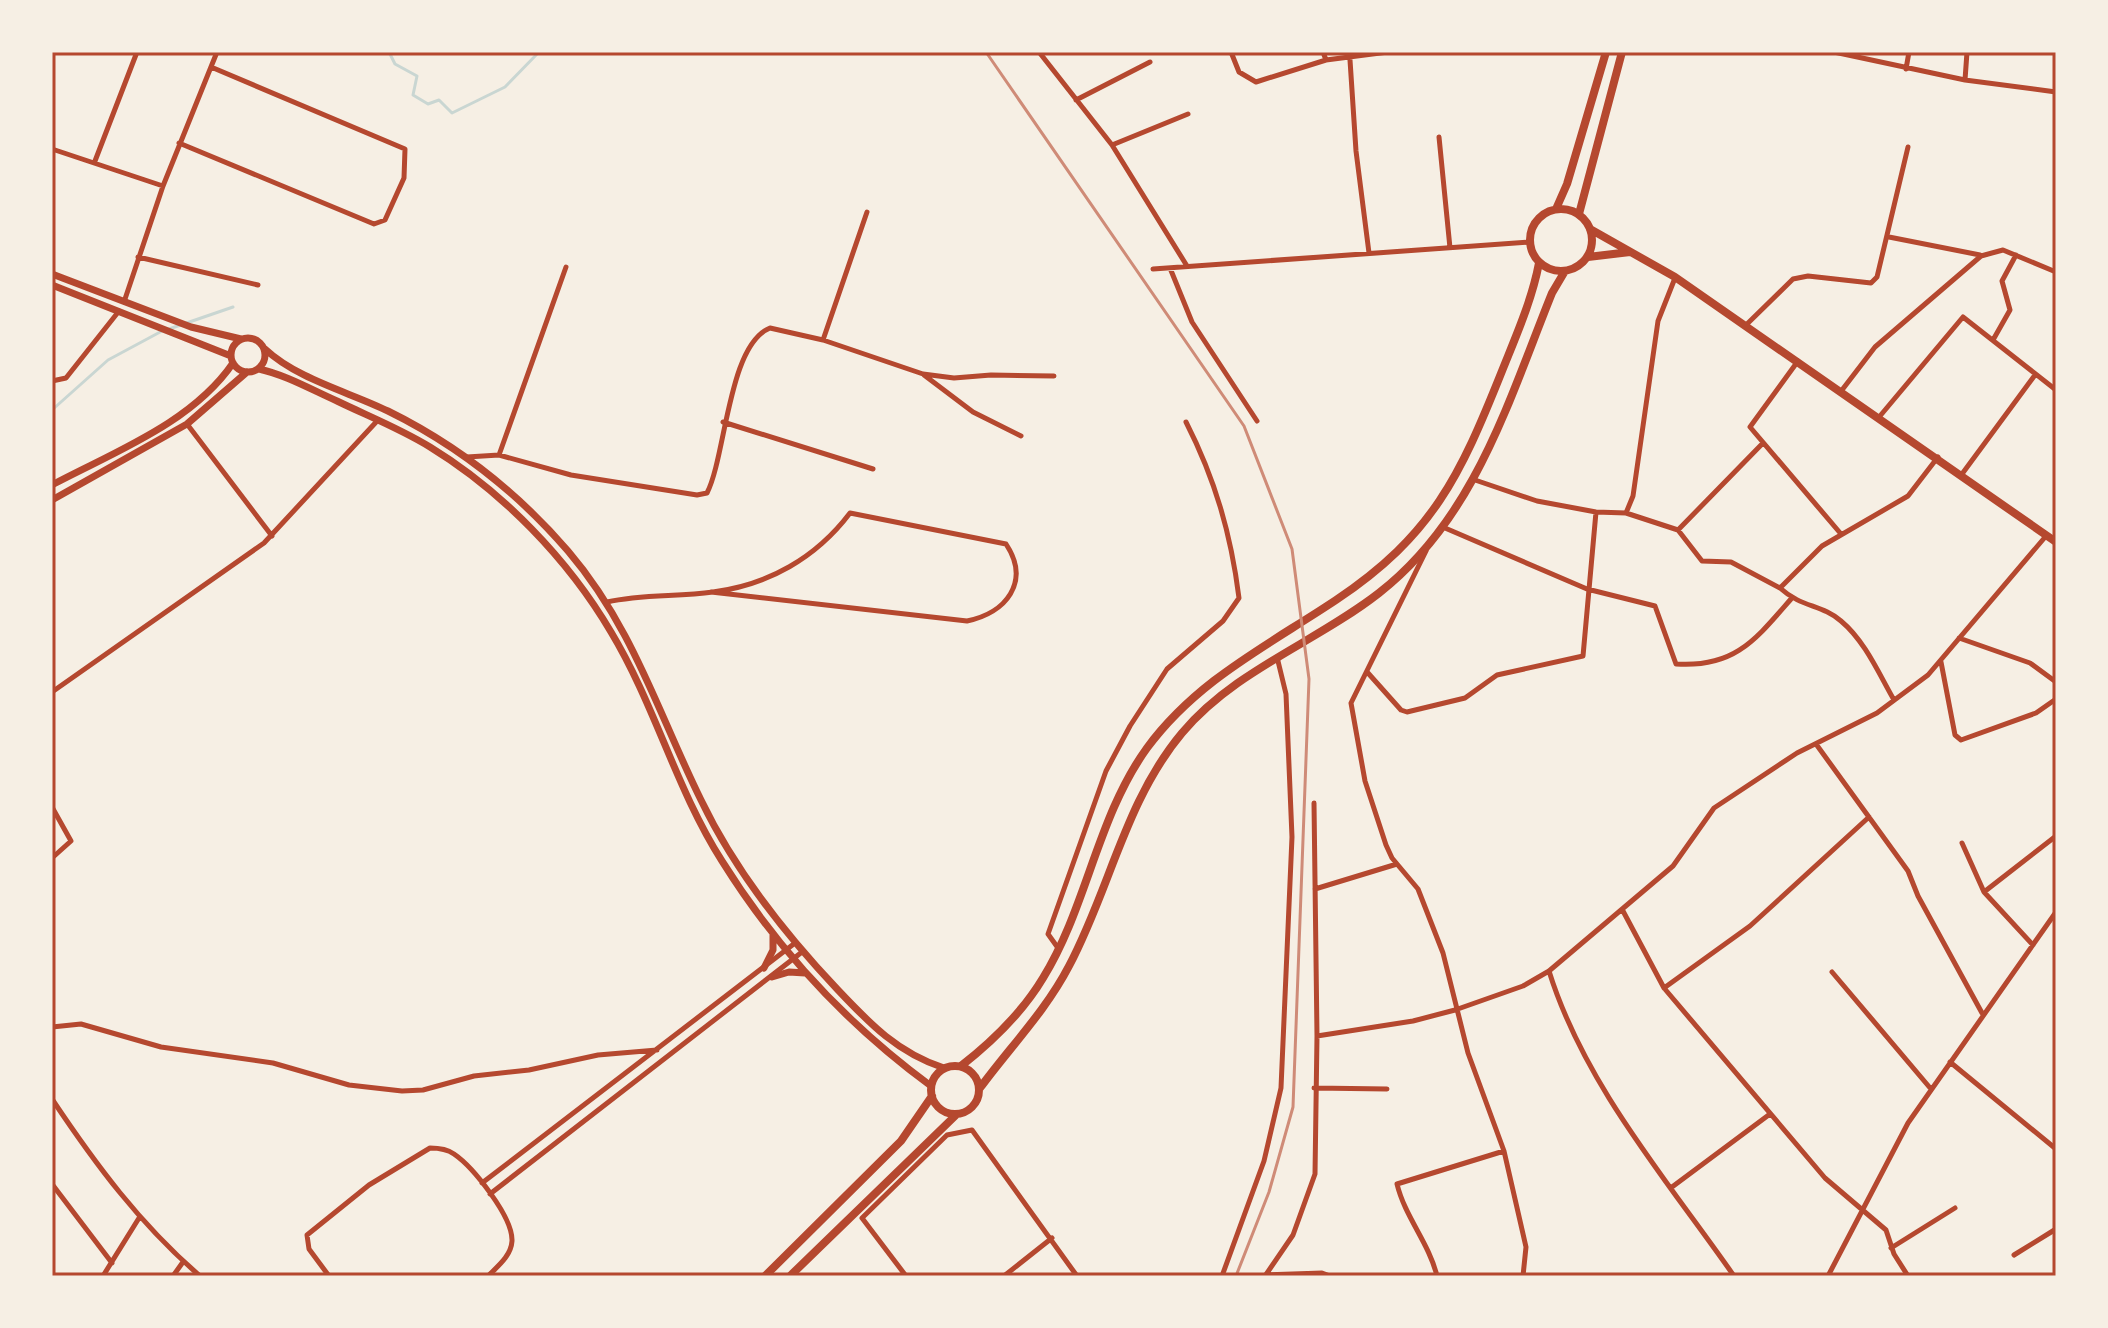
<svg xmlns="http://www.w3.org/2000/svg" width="2108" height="1328" font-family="'Work Sans',sans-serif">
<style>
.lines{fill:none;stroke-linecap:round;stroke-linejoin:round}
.stream{stroke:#c9d6d2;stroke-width:3}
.minor{stroke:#b5482f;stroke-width:5}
.secondary{stroke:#b5482f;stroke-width:7}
.primary{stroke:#b5482f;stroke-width:8}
.rail{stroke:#cf8b77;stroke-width:3}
.neatline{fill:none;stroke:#b5482f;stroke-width:3}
</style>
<rect width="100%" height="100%" fill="#f6efe4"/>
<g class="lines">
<path class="stream" d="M389,52L395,64L417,76L413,95L428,104L439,100L452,113L505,87L539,52
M169,329L233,307
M52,410L108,360L162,331"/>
<path class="minor" d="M1039,52L1112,145L1187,266
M1231,52L1239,72L1256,82L1326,60L1388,52
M1323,52L1326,60
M1834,52L1965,80L2056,92
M1350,60L1356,151L1369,253
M1906,69L1909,52
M1965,80L1967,52
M1076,100L1150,62
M1439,137L1450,248
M179,143L374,224L385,220L404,178L405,149L211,67
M1112,145L1188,114
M52,149L163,186
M95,161L137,52
M1889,237L1980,255
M138,257L258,285
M1170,268L1192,322L1257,421
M1153,269L1530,242
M124,302L163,186L217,52
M1746,325L1793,279L1808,276L1871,283L1877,277L1908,147
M823,340L867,212
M1993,340L2010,310L2002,281L2016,255
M1798,361L1750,427L1841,534
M924,375L973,412L1021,436
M52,381L66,378L119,311
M1842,390L1875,347L1981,256L2003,250L2056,272
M1880,416L1963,317L2056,390
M723,422L873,469
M187,424L272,536
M499,455L566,267
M467,457L499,455L571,475L697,495L707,493C726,456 728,345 770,328L823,340L923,374L954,378L991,375L1054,376
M1962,474L2035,375
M1475,480L1537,501L1596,512L1626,513L1678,530L1702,561L1731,562L1780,588L1822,546L1908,496L1938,457
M1626,513L1633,496L1658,321L1675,278
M1445,528L1587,589L1655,606L1676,664C1735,668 1756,639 1791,599
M1678,530L1763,443
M1426,551L1351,703L1365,781L1386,845L1392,858L1418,889L1443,953L1468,1053L1504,1151L1526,1247L1523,1276
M1780,588C1802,608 1821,604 1841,621C1865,641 1879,674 1894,700
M607,602C642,594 677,597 713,592C768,585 816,558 850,513L1006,544C1031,582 1006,613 967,621L711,592
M1959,638L2030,663L2056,682
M1941,662L1955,735L1961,740L2036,713L2056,699
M1368,673L1401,710L1407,712L1465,698L1497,675L1583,656L1596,512
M52,692L264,543L378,420
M1816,744L1908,871L1918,896L1982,1013
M52,807L71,841L52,858
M1962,843L1984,892L2033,945
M1315,889L1397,864
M1984,892L2056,836
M1623,911L1664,988L1825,1178L1886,1230L1894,1254L1908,1276
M1058,948L1048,934L1106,771L1130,726L1167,669L1223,621L1239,598C1231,534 1215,479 1186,422
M1549,971C1584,1084 1667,1180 1734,1276
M1832,972L1931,1089
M1664,988L1750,926L1869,817
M52,1027L81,1024L161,1047L273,1063L349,1085L402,1091L423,1090L474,1076L529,1070L598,1055L657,1050
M1317,1036L1413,1021L1455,1010L1523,986L1549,971L1673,866L1714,808L1797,753L1877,713L1928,675L2046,536
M1950,1062L2056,1149
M1314,1088L1387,1089
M52,1099C96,1165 140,1224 200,1276
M482,1183L795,943
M52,1184L112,1263
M1672,1187L1770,1114
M490,1194L802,952
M862,1218L947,1135L972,1130L1077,1276
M862,1218L906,1276
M1891,1248L1955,1208
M2014,1255L2056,1229
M1266,1275L1322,1273L1330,1276
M103,1276L139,1218
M173,1276L183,1262
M329,1276L309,1249L307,1235L369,1185L430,1148C439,1148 447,1149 454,1154C473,1167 513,1217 512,1241C511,1256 498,1266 488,1276
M1004,1276L1052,1238
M1222,1276L1264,1161L1281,1088L1292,837L1286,694L1277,657
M1265,1276L1293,1235L1315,1174L1317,1036L1314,803
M1437,1276C1429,1243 1405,1217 1397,1184L1504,1151
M1828,1276L1908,1123L2056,912"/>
<path class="secondary" d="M52,274L191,327L241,339
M52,285L231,356
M231 355a17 17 0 1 1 34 0a17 17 0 1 1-34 0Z
M265,349C297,379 349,392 388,411C457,445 518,493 568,551C633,627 658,713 701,800C735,871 785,934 838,990C870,1024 898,1053 944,1068
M259,369C286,375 312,390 337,401C368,416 401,429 430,447C502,491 568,559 611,632C655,705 676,789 722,861C777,949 848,1025 931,1086
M52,485C114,452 192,423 233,363
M52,500L187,424L247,372
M764,968L773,950V935
M772,977L789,972L805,973"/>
<path class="primary" d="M1530 240a31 31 0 1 1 62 0a31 31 0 1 1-62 0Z
M1556,209L1567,184L1606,52
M1579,214L1622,52
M1590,229L1675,277L2056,542
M1588,257L1630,252
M931 1090a24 24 0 1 1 48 0a24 24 0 1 1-48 0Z
M961,1066C993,1041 1022,1013 1043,978C1087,907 1097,817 1147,748C1197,680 1267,646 1336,600C1433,535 1460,476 1502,371C1516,336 1532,300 1539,263
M980,1088C1010,1047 1045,1012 1069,966C1110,889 1125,801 1182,733C1235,670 1315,643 1379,593C1475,518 1508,402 1552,293L1565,271
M765,1276L901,1141L932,1096
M790,1276L956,1115"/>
<path class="rail" d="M986,52L1244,426L1292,549L1309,679L1293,1107L1269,1192L1236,1276"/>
</g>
<rect width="2108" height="1328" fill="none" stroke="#f6efe4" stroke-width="108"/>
<rect x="54" y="54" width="2000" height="1220" class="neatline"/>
</svg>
